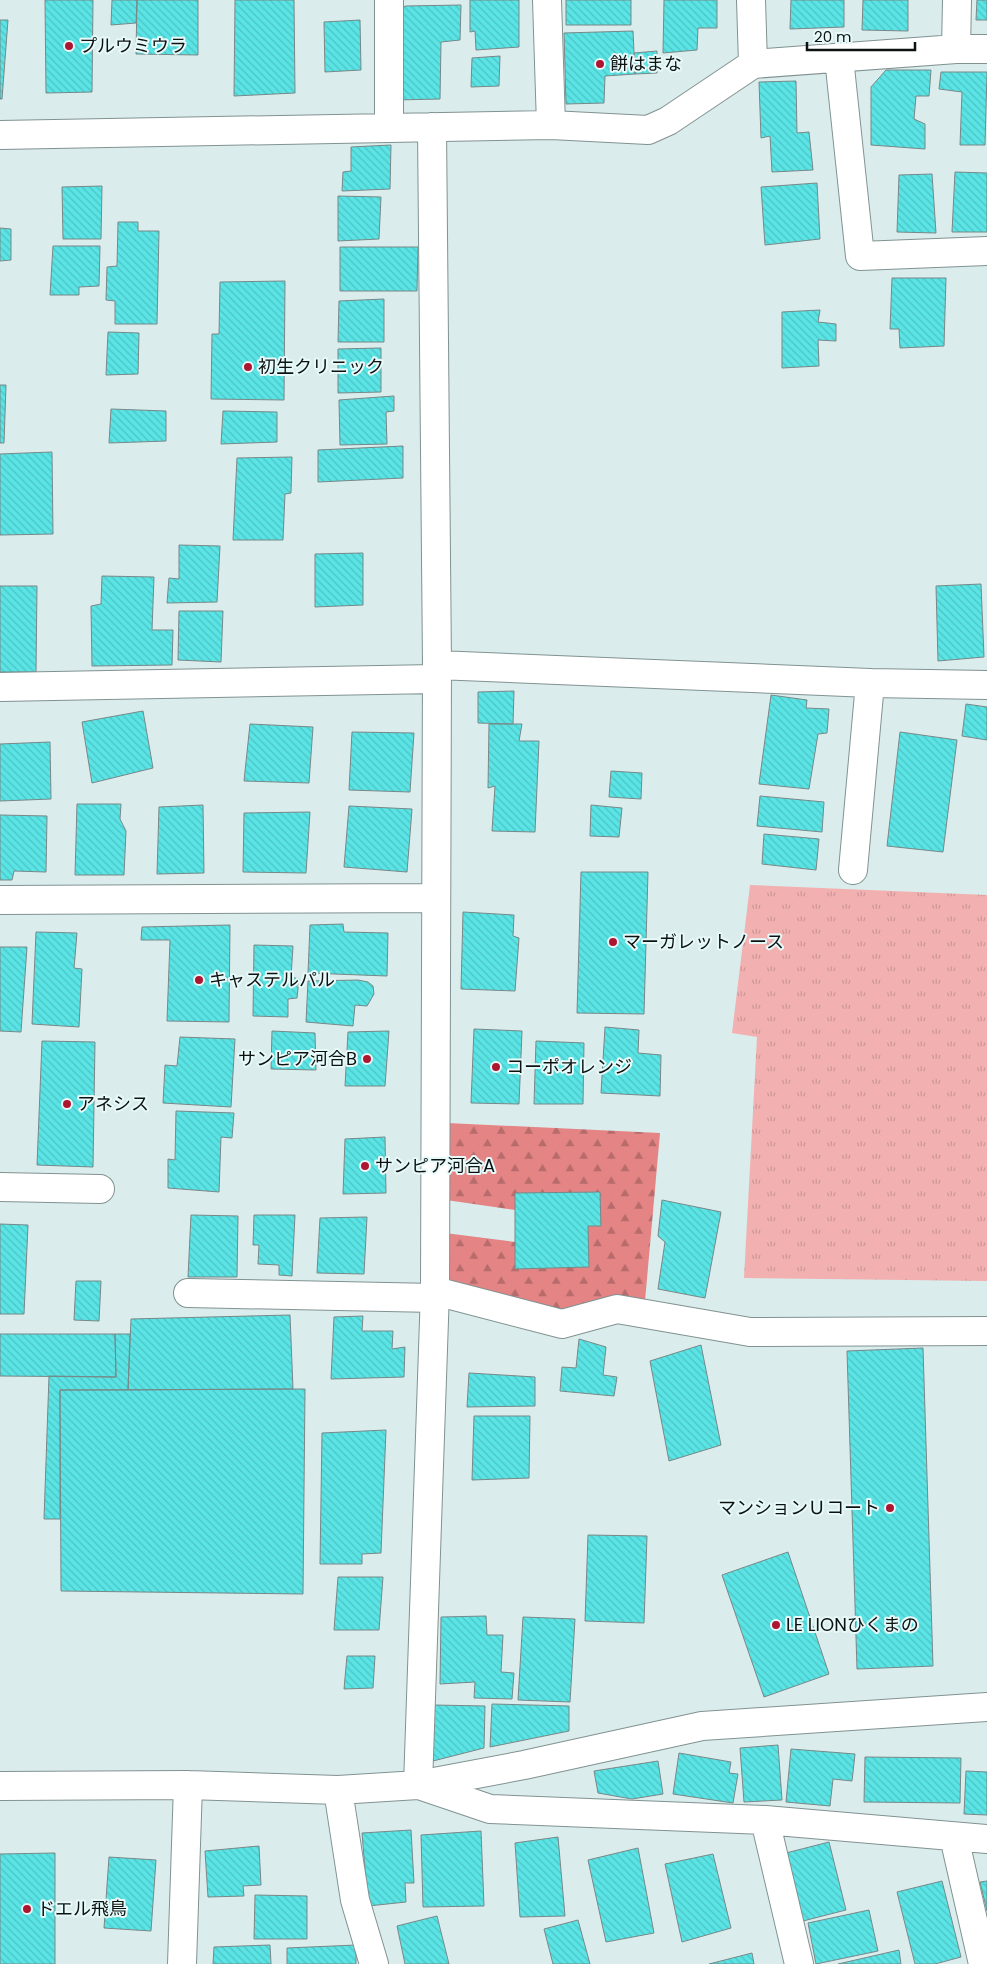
<svg xmlns="http://www.w3.org/2000/svg" width="987" height="1964" font-family="Poppins,'Noto Sans JP',sans-serif">
<style>
.grass{fill:url(#grass-tufts)}
.forest{fill:url(#forest-firs)}
.building{fill:url(#building-back-hatch);stroke:#788888}
.lines{fill:none;stroke-linecap:round;stroke-linejoin:round}
.minor-casing{stroke:#819291;stroke-width:30}
.minor{stroke:#fff;stroke-width:28}
.poi-dot{fill:#ac1630;stroke:#e7f9f9;stroke-width:2}
.labels{text-anchor:middle;stroke-width:4;stroke-linejoin:round;paint-order:stroke}
.poi-label{font-size:18px;fill:#0c1212;stroke:#e7f9f9;text-anchor:start}
</style>
<defs>
<pattern id="grass-tufts" width="24" height="20" patternUnits="userSpaceOnUse" patternTransform="scale(1.25)"><rect width="24" height="20" fill="#f2b1b0"/><path d="M3 7l-1-3M5 7V3M7 7l1-3M15 17l-1-3M17 17v-4M19 17l1-3" fill="none" stroke="#ce9796"/></pattern>
<pattern id="forest-firs" width="22" height="20" patternUnits="userSpaceOnUse" patternTransform="scale(1.25)"><rect width="22" height="20" fill="#e48485"/><path d="M5 1l3.5 6h-7zM16 11l3.5 6h-7z" fill="#b76b6b"/></pattern>
<pattern id="building-back-hatch" width="6" height="6" patternUnits="userSpaceOnUse" patternTransform="scale(1.25)"><rect width="6" height="6" fill="#5ae4e5"/><path d="M-1 5l2 2M0 0l6 6M5-1l2 2" fill="none" stroke="#4dc3c3"/></pattern>
</defs>
<rect width="100%" height="100%" fill="#daecec"/>
<path class="grass" d="M750,885L987,895V1281L744,1278L757,1037L732,1033Z"/>
<path class="forest" d="M447,1123L660,1133L645,1301L563,1312L447,1281L445,1233L515,1242V1210L446,1200Z"/>
<path class="building" d="M45,0H93L92,92L46,93Z
M112,0H137L136,23L111,25Z
M137,0H198V55L136,54Z
M235,0H294L295,93L234,96Z
M470,0H519V47L476,50L475,31L470,32Z
M566,0H631V25H566Z
M664,0H717V28H698L697,50L663,53Z
M791,0H844V27L790,29Z
M863,0H908V31L862,30Z
M977,0H987V20H976Z
M461,5L460,40L441,42L440,99L396,100L397,9L406,6Z
M0,20H8L2,99H0Z
M360,20L361,70L325,72L324,22Z
M633,31L635,74L605,76L604,103L566,104L564,33Z
M657,51V73L635,74L634,53Z
M500,56L499,86L471,87L472,58Z
M886,70H931L929,96H916L914,119L925,124V149L871,145V87Z
M941,72H987L985,145H960L962,92L939,89Z
M796,81L797,133L809,132L813,170L772,172L770,136L761,138L759,82Z
M391,145L390,189L342,191L343,172L351,171V147Z
M955,172L987,173V232H952Z
M932,174L936,233L897,232L899,175Z
M817,183L820,239L765,245L761,187Z
M102,186L101,239H63L62,187Z
M338,196L381,197L379,239L338,241Z
M118,222H138V231H159L157,324H115V301L106,300L107,267L117,266Z
M0,228L11,229V260L0,261Z
M53,246H100L99,286L79,287V295H50Z
M340,247H418L417,291H340Z
M892,278H946L944,346L900,348L899,329H890Z
M285,281L284,400L211,399L212,334H219L220,282Z
M384,299V342H338L339,301Z
M820,310L818,322L836,324V341L818,340L819,366L782,368V312Z
M108,332L139,333L138,374L106,375Z
M381,348V392L338,393V349Z
M0,385H6L4,443H0Z
M394,396V411L386,412L387,444L340,445L339,400Z
M111,409L166,411V441L109,443Z
M223,411L277,412V442L221,444Z
M403,446V478L318,482V450Z
M52,452L53,534L0,535V454Z
M292,457L291,493L285,494L283,540H233L237,458Z
M179,545L220,546L217,602L167,603L169,578L179,579Z
M363,553V605L315,607V554Z
M102,576L154,577L152,630H173L172,665L92,666L91,606L101,604Z
M981,584L984,657L938,661L936,586Z
M0,586H37L36,672H0Z
M179,611H223L221,662L178,660Z
M514,691L513,724L478,723V692Z
M771,695L807,700L806,708L829,709L827,733L818,734L809,789L759,784Z
M966,704L987,707V740L962,736Z
M143,711L153,768L92,783L82,722Z
M250,724L313,727L309,783L244,781Z
M489,724H522L519,741H539L535,832L492,831L495,786L488,788Z
M352,732L414,733L410,792L349,790Z
M900,732L957,740L943,852L887,846Z
M50,742L51,799L0,801V744Z
M611,771L642,773L641,799L609,797Z
M760,796L824,802L822,832L757,826Z
M77,804H121L120,819L126,831L124,875H75Z
M203,805L204,873L157,874L159,807Z
M591,805L622,808L619,837L590,836Z
M349,806L412,809L407,872L344,867Z
M310,812L306,873L243,872L244,813Z
M0,815L47,816L46,872L14,871L12,880H0Z
M764,834L819,839L816,870L762,864Z
M581,872H648L644,1014L577,1013Z
M463,912L514,915L513,936L519,938L515,991L461,989Z
M343,924L344,932L388,933L387,976L308,973L310,925Z
M230,925L229,1022L167,1021L170,940H141L142,927Z
M36,932L77,933L74,968L82,969L79,1027L32,1024Z
M254,945L293,946L291,977L299,979L297,998L288,999V1017L253,1016Z
M0,947H27L21,1032L0,1031Z
M358,980L368,982L373,986L374,994L367,1006L355,1005L353,1026L306,1022L308,981Z
M605,1027L639,1030L638,1053L661,1055L660,1096L601,1093Z
M474,1029L522,1031L519,1104L471,1103Z
M272,1031L315,1033L316,1070L271,1069Z
M389,1031L385,1086H345L348,1032Z
M180,1037L235,1039L231,1107L163,1103L165,1065L177,1066Z
M42,1041L95,1042L93,1167L37,1165Z
M536,1041L584,1043L583,1104H534Z
M176,1111L234,1113L232,1138L221,1137L219,1192L168,1188V1159L175,1160Z
M385,1137L386,1193L343,1194L345,1139Z
M600,1192L601,1226H588L589,1267L515,1269V1193Z
M662,1200L721,1212L705,1298L658,1289L665,1242L658,1236Z
M191,1215L238,1216L237,1277H188Z
M254,1215H295L292,1276L279,1275V1265L258,1264L259,1245H253Z
M367,1217L364,1274L317,1273L320,1218Z
M0,1224L28,1225L24,1314H0Z
M76,1281H101L99,1321L74,1320Z
M290,1315L293,1389L128,1390L131,1319Z
M363,1316L362,1331H393L392,1349L405,1347L404,1377L331,1379L334,1317Z
M0,1334H115L116,1377L0,1376Z
M115,1334H130L128,1390H60V1519H44L49,1376L116,1377Z
M579,1339L606,1347L603,1375L617,1377L614,1396L560,1391L562,1367L576,1368Z
M701,1345L721,1445L669,1461L650,1361Z
M923,1348L933,1666L857,1669L847,1351Z
M469,1373L535,1377V1406L467,1407Z
M305,1389L303,1594L61,1591L60,1390Z
M474,1416H530L529,1478L472,1480Z
M386,1430L381,1553L362,1554V1564H320L322,1433Z
M588,1535L647,1536L644,1623L585,1621Z
M788,1552L829,1674L764,1697L722,1575Z
M338,1577H383L379,1630H334Z
M486,1616L487,1635H503L501,1672L514,1673L512,1699L474,1698L475,1682L440,1684L441,1617Z
M523,1617L575,1619L570,1702L518,1700Z
M347,1656H375L373,1688L344,1689Z
M492,1704L569,1706V1731L490,1747Z
M434,1705L485,1706L484,1748L433,1761Z
M778,1745L782,1800L744,1802L740,1748Z
M791,1749L855,1754L852,1781L833,1779L830,1806L786,1802Z
M679,1753L731,1762L729,1773L738,1774L733,1803L673,1794Z
M865,1757L961,1758L960,1803L864,1802Z
M658,1761L663,1794L632,1799L598,1793L594,1771Z
M966,1771L987,1772V1815L964,1814Z
M411,1830L414,1883H405L406,1902L368,1906L362,1833Z
M481,1831L484,1906L423,1907L421,1835Z
M558,1837L565,1916L520,1917L515,1843Z
M829,1842L846,1910L803,1921L786,1853Z
M259,1846L261,1885L243,1886L244,1896L208,1897L205,1851Z
M638,1848L654,1933L606,1942L588,1860Z
M55,1853V1964H0V1854Z
M713,1854L731,1928L682,1942L665,1864Z
M109,1857L156,1860L151,1931L104,1928Z
M942,1881L961,1957L935,1964H915L897,1892Z
M987,1881V1911L980,1882Z
M255,1895L307,1896V1939H254Z
M869,1910L878,1951L816,1964L808,1923Z
M437,1916L449,1964H405L397,1926Z
M578,1920L590,1964H553L544,1929Z
M270,1945L271,1964H213L214,1947Z
M356,1945V1964H287V1948Z
M899,1950L901,1964H838Z
M752,1953L754,1964H709Z"/>
<g class="lines">
<g class="minor-casing">
<path id="minor" d="M547,0L551,125
M751,0L753,64
M956,49L957,0
M839,58L860,256L987,251
M389,126V0
M0,135L551,125L648,130L668,121L753,64L956,49H987
M437,665L870,683L987,685
M0,687L436,679
M853,870L870,683
M0,900L436,898
M0,1187L100,1189
M435,1291L562,1324L617,1309L750,1332L987,1331
M188,1293L435,1298
M418,1785L435,1291L437,665L432,127
M419,1785L490,1809L765,1820L987,1839
M0,1786L188,1785L338,1790L418,1785L524,1765L702,1726L987,1707
M338,1790L355,1900L374,1964
M765,1820L799,1964
M954,1837L983,1964
M182,1964L188,1785"/>
</g>
<use href="#minor" class="minor"/>
</g>
<g class="poi-dot">
<circle cx="69" cy="46" r="5"/>
<circle cx="600" cy="64" r="5"/>
<circle cx="248" cy="367" r="5"/>
<circle cx="613" cy="942" r="5"/>
<circle cx="199" cy="980" r="5"/>
<circle cx="367" cy="1059" r="5"/>
<circle cx="496" cy="1067" r="5"/>
<circle cx="67" cy="1104" r="5"/>
<circle cx="365" cy="1166" r="5"/>
<circle cx="890" cy="1508" r="5"/>
<circle cx="776" cy="1625" r="5"/>
<circle cx="27" cy="1909" r="5"/>
</g>
<g class="labels">
<g class="poi-label">
<text x="79" y="52">プルウミウラ</text>
<text x="610" y="70">餅はまな</text>
<text x="258" y="373">初生クリニック</text>
<text x="623" y="948">マーガレットノース</text>
<text x="209" y="986">キャステルパル</text>
<text x="357" y="1065" text-anchor="end">サンピア河合B</text>
<text x="506" y="1073">コーポオレンジ</text>
<text x="77" y="1110">アネシス</text>
<text x="375" y="1172">サンピア河合A</text>
<text x="880" y="1514" text-anchor="end">マンションＵコート</text>
<text x="786" y="1631">LE LIONひくまの</text>
<text x="37" y="1915">ドエル飛鳥</text>
</g>
</g>
<path d="M807 42v8h108v-8" fill="none" stroke="#0c1212" stroke-width="2.5"/>
<text x="814" y="42" font-size="15" fill="#0c1212" stroke="#e7f9f9" stroke-width="4" paint-order="stroke">20 m</text>
</svg>
